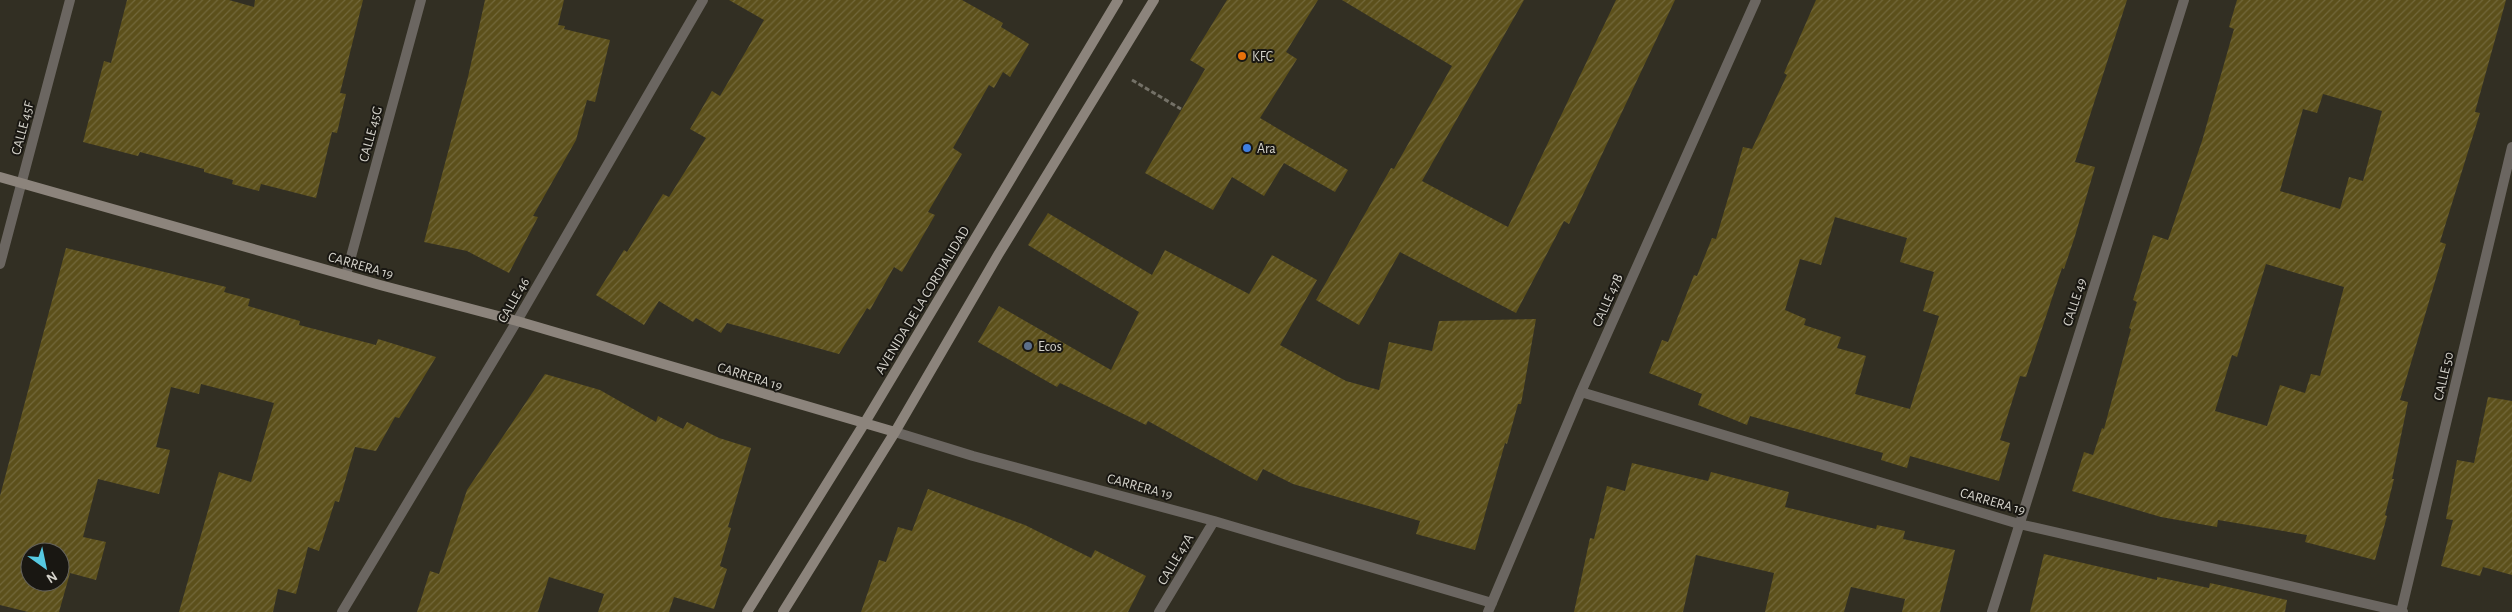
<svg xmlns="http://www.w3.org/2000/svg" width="2512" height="612" font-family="'Alegreya Sans',sans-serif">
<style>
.building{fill:url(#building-hatch);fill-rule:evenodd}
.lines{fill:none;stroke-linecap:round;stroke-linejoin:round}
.path{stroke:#747167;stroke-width:3;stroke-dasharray:5 2.5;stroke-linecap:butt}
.street{stroke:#6b6661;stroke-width:10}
.secondary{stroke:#8c847c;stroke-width:10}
.food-dot{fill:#e8710a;stroke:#191712;stroke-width:2}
.shop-dot{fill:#3f7fe0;stroke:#191712;stroke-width:2}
.service-dot{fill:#5c6f8a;stroke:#191712;stroke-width:2}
.labels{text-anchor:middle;stroke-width:4;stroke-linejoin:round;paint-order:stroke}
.poi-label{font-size:14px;fill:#d5d3cb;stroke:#191712;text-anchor:start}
.street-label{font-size:14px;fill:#d5d3cb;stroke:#191712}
</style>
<defs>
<pattern id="building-hatch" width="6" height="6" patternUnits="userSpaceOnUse" patternTransform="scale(1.25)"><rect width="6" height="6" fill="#5c501b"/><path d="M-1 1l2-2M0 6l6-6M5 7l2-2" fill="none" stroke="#72683b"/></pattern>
</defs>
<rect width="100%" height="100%" fill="#322f23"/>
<path class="building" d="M127,0H229L254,7L255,0H363L340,93L346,94L337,133L332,132L316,198L261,184L259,191L232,184L233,180L204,172V169L140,152L138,156L83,142L104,61L111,63Z
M485,0H564L558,25L565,26L564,29L610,40L595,102L587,100L576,140L533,216L538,217L509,273L467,251L424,242L468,77Z
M729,0H962L1003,23L1001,27L1029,44L1010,77L1003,72L994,88L989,85L953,148L962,154L928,212L935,215L902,272L894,267L870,310L867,308L839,354L727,323L721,333L696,318L693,322L659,301L644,325L596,295L624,250L627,252L663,194L669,197L706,138L690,129L712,91L720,96L764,20Z
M1227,0H1318L1286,52L1297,59L1260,118L1348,170L1335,192L1284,163L1264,196L1232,177L1213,210L1145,173L1205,69L1190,60Z
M1342,0H1524L1422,181L1508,227L1616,0H1675L1569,224L1564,221L1516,313L1400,252L1359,325L1316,300L1391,168L1394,169L1452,66Z
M1816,0H2127L2075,162L2095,167L2075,236L2064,269L2062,268L2026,377L2020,376L2000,440L2010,443L1999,481L1910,456L1907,468L1881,460L1883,453L1750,416L1747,425L1698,405L1702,394L1649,373L1662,340L1668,342L1694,275L1697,276L1712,238L1716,239L1743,147L1752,149L1787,75L1784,73ZM1835,217L1907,238L1900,262L1934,272L1923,311L1939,316L1910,409L1855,394L1866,356L1837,348L1841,337L1804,325L1806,319L1785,310L1800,259L1821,265Z
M2237,0H2506L2475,112L2480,113L2440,242L2446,244L2400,400L2408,402L2392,479H2394L2385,515L2387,516L2375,560L2305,542L2307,535L2218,520L2217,527L2161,517L2072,491L2084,452L2093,455L2102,428L2104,429L2131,329L2129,328L2137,302L2133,300L2153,235L2168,240L2202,141L2234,29L2229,27ZM2323,94L2382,111L2363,181L2349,177L2340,209L2280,191L2303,109L2317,113ZM2266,264L2344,287L2320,376L2311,374L2305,393L2280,385L2267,426L2215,411L2232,355L2237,357Z
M1048,213L1152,275L1165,250L1249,294L1272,255L1317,280L1280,345L1346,381L1379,390L1389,342L1432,351L1439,321L1536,319L1521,404H1518L1507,444L1505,443L1475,550L1416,534L1420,521L1293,484L1263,469L1257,481L1148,421L1146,425L1060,383L1057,387L978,342L999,306L1111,370L1139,312L1028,245Z
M66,248L226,287L224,292L250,299L248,306L300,321L299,325L376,345L378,339L436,357L399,418L395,417L376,451L355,447L339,502L335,501L319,551L308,547L296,594L278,589L273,612H179L219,472L251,482L274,403L201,384L199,394L171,387L156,447L170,450L159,494L98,479L83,537L106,542L96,580L70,573L59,612H28L0,605V496ZM30,552H60V582H30Z
M545,374L600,390L656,422L658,416L683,429L687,422L719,438L751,448L728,527L731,528L720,566L727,569L714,609L674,597L669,612H598L604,594L549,577L538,612H417L430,571L439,574L467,490Z
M2488,397L2512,401V575L2483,567L2480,576L2441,566L2453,520L2446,519L2457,460L2474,463Z
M1632,463L1708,481L1711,472L1789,492L1785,507L1876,529L1877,525L1905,531L1903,539L1955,550L1940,612H1902L1905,599L1851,587L1844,612H1765L1774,573L1696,555L1683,612H1574L1590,538L1594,539L1607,486L1625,491Z
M928,489L1025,525L1091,558L1095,550L1146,576L1128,612H861L879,560L886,562L898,527L912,531Z
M2044,554L2157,580V577L2209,588L2210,583L2287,600L2285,612H2030Z"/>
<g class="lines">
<path class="path" d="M1132,80L1181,109"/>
<path class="street" d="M0,264L70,0
M346,275L421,0
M1581,392L2019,524L2403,612
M895,432L973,456L1214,521L1492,603
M342,612L517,321L703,0
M1159,612L1214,521
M1488,612L1581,392L1756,0
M1992,612L2184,0
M2401,612L2512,147"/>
<path class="secondary" d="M0,177L380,285L517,321L895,432
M747,612L864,424L1118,0
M783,612L895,432L998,255L1154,0"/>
</g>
<circle class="food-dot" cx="1242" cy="56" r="5"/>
<circle class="shop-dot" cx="1247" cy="148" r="5"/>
<circle class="service-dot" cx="1028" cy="346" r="5"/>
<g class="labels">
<g class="poi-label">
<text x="1252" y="61">KFC</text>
<text x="1257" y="153">Ara</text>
<text x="1038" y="351">Ecos</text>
</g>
<g class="street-label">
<text transform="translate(22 128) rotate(-75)" y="5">CALLE 45F</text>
<text transform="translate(370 134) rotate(-75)" y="5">CALLE 45G</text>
<text transform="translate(361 265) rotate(16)" y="5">CARRERA 19</text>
<text transform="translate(513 300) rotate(-60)" y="5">CALLE 46</text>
<text transform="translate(922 300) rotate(-59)" y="5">AVENIDA DE LA CORDIALIDAD</text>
<text transform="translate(1607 300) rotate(-66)" y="5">CALLE 47B</text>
<text transform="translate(2074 302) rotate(-72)" y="5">CALLE 49</text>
<text transform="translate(750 376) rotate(17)" y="5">CARRERA 19</text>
<text transform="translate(2443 376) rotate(-77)" y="5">CALLE 50</text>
<text transform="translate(1140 486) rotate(15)" y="5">CARRERA 19</text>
<text transform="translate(1993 501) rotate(16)" y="5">CARRERA 19</text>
<text transform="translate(1175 559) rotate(-59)" y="5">CALLE 47A</text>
</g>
</g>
<g transform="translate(45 567) rotate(147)"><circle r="24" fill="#191712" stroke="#64625c"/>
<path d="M0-4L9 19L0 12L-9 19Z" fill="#56c9e1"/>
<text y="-8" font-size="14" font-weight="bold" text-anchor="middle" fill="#d5d3cb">N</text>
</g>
</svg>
